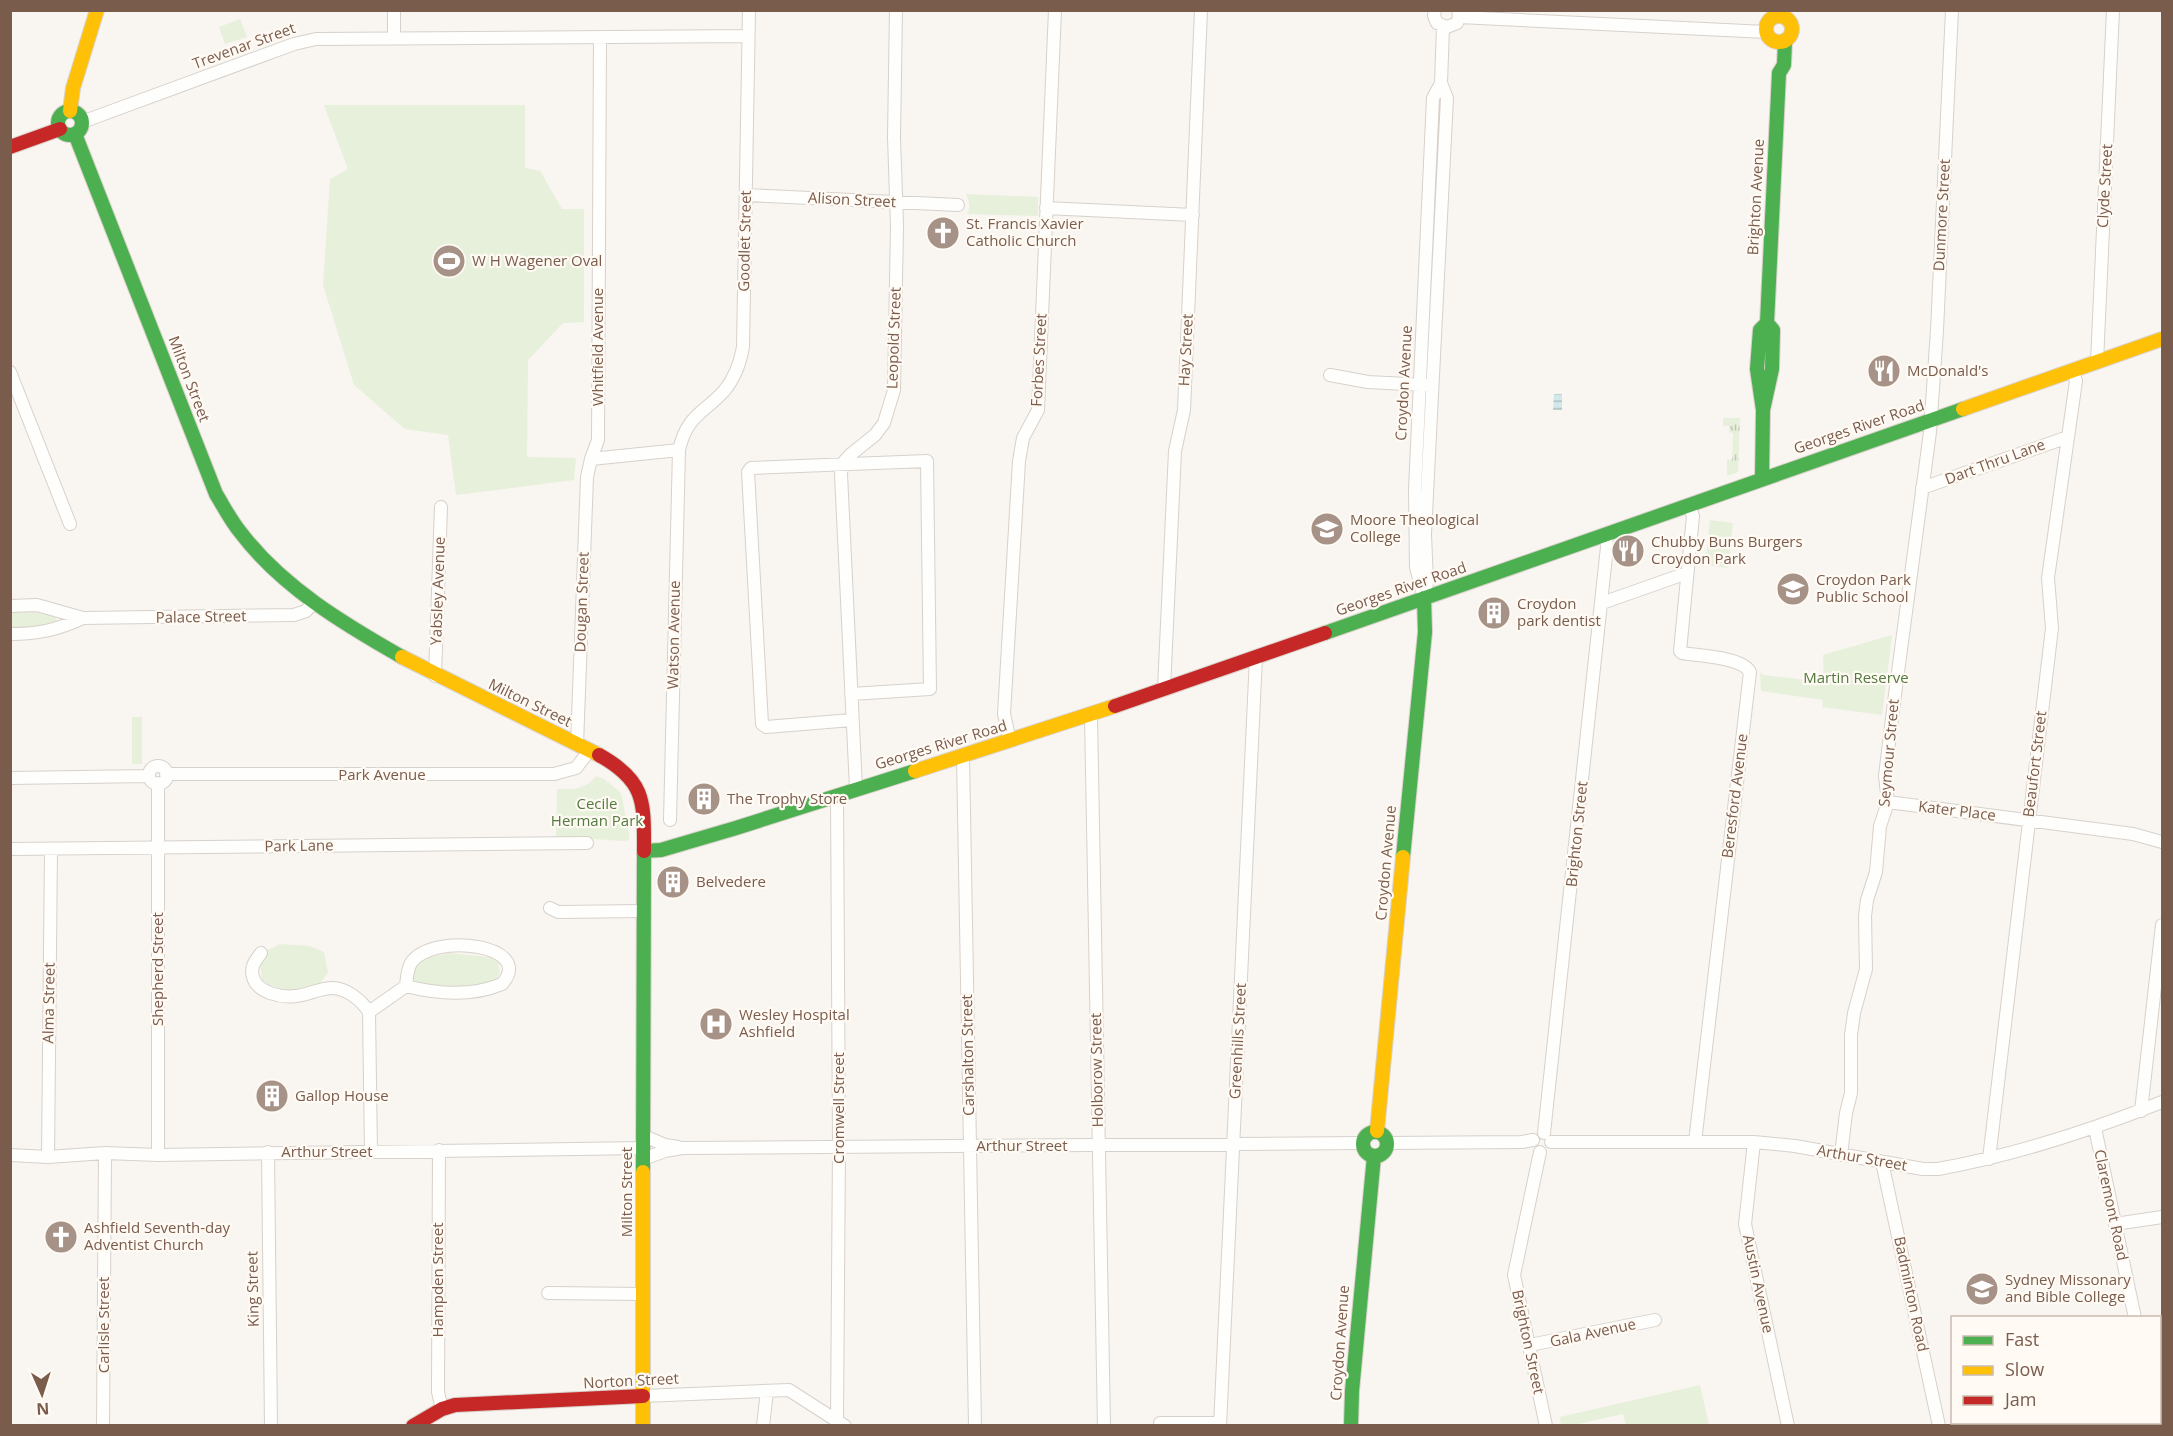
<svg xmlns="http://www.w3.org/2000/svg" width="2173" height="1436" font-family="'Open Sans',sans-serif">
<style>
.grass{fill:url(#grass-tufts)}
.green{fill:#e7f0db}
.water{fill:url(#water-rules)}
.lines{fill:none;stroke-linecap:round;stroke-linejoin:round}
.street-casing{stroke:#d7d1cb;stroke-width:14}
.fast-casing{stroke:#d9d2cb;stroke-width:16}
.slow-casing{stroke:#d9d2cb;stroke-width:16}
.jam-casing{stroke:#d9d2cb;stroke-width:16}
.street{stroke:#fefefd;stroke-width:12}
.fast{stroke:#4caf50;stroke-width:14}
.slow{stroke:#ffc107;stroke-width:14}
.jam{stroke:#c62828;stroke-width:14}
.labels{text-anchor:middle;stroke-width:4.5;stroke-linejoin:round;paint-order:stroke}
.street-label{font-size:15px;fill:#7a5c4d;stroke:#fffaf3}
.poi-label{font-size:15px;fill:#7a5c4d;stroke:#fffaf3;text-anchor:start}
.park-label{font-size:15px;fill:#537a41;stroke:#fffaf3}
</style>
<defs>
<pattern id="grass-tufts" width="24" height="20" patternUnits="userSpaceOnUse" patternTransform="scale(1.5)"><rect width="24" height="20" fill="#e7f0db"/><path d="M3 7l-1-3M5 7V3M7 7l1-3M15 17l-1-3M17 17v-4M19 17l1-3" fill="none" stroke="#c0c6b4"/></pattern>
<pattern id="water-rules" width="6" height="5" patternUnits="userSpaceOnUse" patternTransform="scale(1.5)"><rect width="6" height="5" fill="#d0e8ea"/><path d="M0 2.5h6" fill="none" stroke="#aebfc0"/></pattern>
</defs>
<rect width="100%" height="100%" fill="#f9f5f0"/>
<path class="grass" d="M1723,418H1740L1738,472L1727,476V459L1732,460L1733,433L1729,432V426H1723Z"/>
<path class="green" d="M240,19L247,37L225,44L219,27Z
M324,105H525V168L540,171L562,209H584V322L563,323L528,360L527,457L576,458L574,480L456,495L448,435L405,429L354,385L323,285L330,179L348,169Z
M966,194L1038,197V216L967,214C971,207 969,201 966,194Z
M1710,520L1733,523L1728,568L1705,565Z
M10,612H34L55,617L57,621L34,628H11Z
M1892,635L1882,715L1822,707L1823,700L1761,691L1760,672L1763,675L1824,682L1823,655Z
M132,717H142V764H132Z
M596,776L604,779L621,793L630,839L625,841L556,837L557,789C574,789 585,790 596,776Z
M280,944L310,946L324,952L328,973C325,976 322,982 319,984C301,995 279,990 262,981L259,955Z
M450,953L488,957L498,960L500,973L492,984C472,989 432,992 414,981C407,960 436,956 450,953Z
M1700,1385L1709,1425H1626L1623,1414L1573,1425H1561L1560,1417Z"/>
<path class="water" d="M1554,394H1562V410H1553Z"/>
<g class="lines">
<g class="street-casing">
<path id="street" d="M1435,10L1434,16L1437,23L1447,27L1457,23L1459,17L1458,10
M1459,17L1766,32
M394,37V10
M600,37L598,440L591,459L679,450
M82,122L294,44L316,39L748,36
M746,195L958,205
M1046,208L1193,215
M2097,362L2113,10
M10,372L70,524
M1330,375L1368,382L1426,385
M1922,488L2068,437
M1689,505L1693,516L1680,651L1682,653C1699,656 1742,657 1750,672L1695,1142
M1423,594L1416,567L1415,489L1433,98L1441,83
M1424,598L1427,583L1425,534L1447,98L1441,83L1443,27
M1602,603L1687,573
M10,606L37,605L83,618L294,615L306,611L314,602
M10,634C40,634 56,630 83,618
M435,676L441,507
M1164,689L1175,451L1184,410L1201,10
M851,694L930,689L927,461L751,468L748,472L762,724L766,727L852,720
M1091,715L1104,1426
M1010,741L1004,714L1019,461L1023,438L1038,410L1055,10
M577,745L587,477L591,459
M963,756L975,1426
M149 775a9 9 0 1 1 18 0a9 9 0 1 1-18 0Z
M166,774H554L576,768L589,751
M10,778L149,776
M856,789L841,474L842,464L850,455L875,435L884,423L894,390L897,226L894,137L896,10
M1888,802L2133,834L2162,842
M670,820L679,450C687,415 703,414 724,391C735,378 740,364 743,347L749,10
M10,849L587,843
M550,908L558,912L644,911
M261,953C255,961 250,967 253,977C257,993 282,998 296,996C308,995 320,988 332,988C347,988 362,1001 369,1012L371,1151
M369,1012L406,986C407,978 407,970 411,963C432,931 537,945 502,984C471,997 437,994 406,986
M2141,1111L2162,925
M2095,1128L2135,1318
M1544,1133L1607,547L1606,534
M644,1136L665,1145L678,1147
M1551,1142H1754L1795,1146L1923,1169H1938C2016,1155 2089,1131 2162,1102
M1754,1142L1745,1224L1788,1426
M1387,1143L1522,1142L1533,1140
M439,1150L438,1392L442,1409
M268,1152L271,1426
M1540,1152L1514,1275L1546,1426
M10,1155L48,1157L105,1153L158,1155L644,1148
M158,1155V783
M1841,1155L1846,1113L1851,1093V1035L1854,1013L1866,969L1865,916L1867,900L1876,872L1880,826L1888,802L1885,776L1894,702L1930,432L1937,330L1952,10
M48,1157L51,849
M643,1159L665,1151L682,1148L1362,1143
M1989,1159L2052,628L2048,578L2076,381L2073,371
M1882,1162L1939,1426
M2115,1224L2162,1217
M548,1293L643,1294
M1530,1345L1655,1320
M643,1396L789,1390L845,1426
M837,1420L839,1147L837,796
M2157,1422V1426
M1160,1423H1220
M103,1426L105,1153
M763,1426L767,1391
M1220,1426L1256,657"/>
</g>
<g class="fast-casing">
<path id="fast" d="M58 123a12 12 0 1 1 24 0a12 12 0 1 1-24 0Z
M75,134L216,494C224,507 231,521 241,533C282,587 344,624 402,657
M1763,410L1757,369L1760,330L1767,323L1779,73L1784,65L1785,41
M1762,479L1763,410L1772,369L1773,330L1767,323
M1325,633L1963,409
M1403,857L1425,632L1424,598
M1363 1144a12 12 0 1 1 24 0a12 12 0 1 1-24 0Z
M643,1172L644,851L661,850L736,828L915,771
M1351,1426L1352,1391L1374,1156"/>
</g>
<g class="slow-casing">
<path id="slow" d="M1766 29a13 13 0 1 1 26 0a13 13 0 1 1-26 0Z
M70,111L73,88L97,10
M1963,409L2162,339
M402,657L599,755
M915,771L1115,706
M1377,1131L1403,857
M643,1426V1172"/>
</g>
<g class="jam-casing">
<path id="jam" d="M10,147L60,129
M1115,706L1325,633
M599,755C646,781 644,802 644,851
M413,1426L442,1409L455,1405L643,1396"/>
</g>
<use href="#street" class="street"/>
<use href="#fast" class="fast"/>
<use href="#slow" class="slow"/>
<use href="#jam" class="jam"/>
</g>
<defs>
<g id="church-disc" transform="scale(1.725)"><circle r="9.5" fill="#a69286" stroke="#fffaf3"/><path d="M-1.2-6h2.4v3.5h3.3v2.4h-3.3V6h-2.4V-.1h-3.3v-2.4h3.3Z" fill="#fff"/></g>
<g id="stadium-disc" transform="scale(1.725)"><circle r="9.5" fill="#a69286" stroke="#fffaf3"/><path d="M0-5a6.5 5 0 1 0 0 10a6.5 5 0 1 0 0-10ZM-3.5-1.8h7v3.6h-7Z" fill="#fff"/></g>
<g id="restaurant-disc" transform="scale(1.725)"><circle r="9.5" fill="#a69286" stroke="#fffaf3"/><path d="M-5-6h1v4h1v-4h1v4h1v-4h1v5L-1.5 .5V6h-2V.5L-5-1ZM5-6V6H3V1.5H1.5Q1.5-4 5-6Z" fill="#fff"/></g>
<g id="school-disc" transform="scale(1.725)"><circle r="9.5" fill="#a69286" stroke="#fffaf3"/><path d="M0-5L7-2L0 1L-7-2ZM-4 1L0 2.5L4 1V4Q0 6-4 4Z" fill="#fff"/></g>
<g id="building-disc" transform="scale(1.725)"><circle r="9.5" fill="#a69286" stroke="#fffaf3"/><path d="M-4-6H4V6H1V3H-1V6H-4ZM-2.5-4.3h1.7v1.8h-1.7ZM.8-4.3h1.7v1.8H.8ZM-2.5-1h1.7V.8h-1.7ZM.8-1h1.7V.8H.8Z" fill="#fff"/></g>
<g id="hospital-disc" transform="scale(1.725)"><circle r="9.5" fill="#a69286" stroke="#fffaf3"/><path d="M-5-5h3v3.5h4V-5h3V5h-3V1.5h-4V5h-3Z" fill="#fff"/></g>
<g id="university-disc" transform="scale(1.725)"><circle r="9.5" fill="#a69286" stroke="#fffaf3"/><path d="M0-5L7-2L0 1L-7-2ZM-4 1L0 2.5L4 1V4Q0 6-4 4Z" fill="#fff"/></g>
</defs>
<g fill-rule="evenodd">
<use href="#church-disc" x="943" y="233"/>
<use href="#stadium-disc" x="449" y="261"/>
<use href="#restaurant-disc" x="1884" y="371"/>
<use href="#school-disc" x="1327" y="529"/>
<use href="#restaurant-disc" x="1628" y="551"/>
<use href="#school-disc" x="1793" y="589"/>
<use href="#building-disc" x="1494" y="613"/>
<use href="#building-disc" x="704" y="799"/>
<use href="#building-disc" x="673" y="882"/>
<use href="#hospital-disc" x="716" y="1024"/>
<use href="#building-disc" x="272" y="1096"/>
<use href="#church-disc" x="61" y="1237"/>
<use href="#university-disc" x="1982" y="1289"/>
</g>
<g class="labels">
<g class="street-label">
<text transform="translate(244 46) rotate(-20)" y="5">Trevenar Street</text>
<text transform="translate(2105 186) rotate(-87)" y="5">Clyde Street</text>
<text transform="translate(1756 197) rotate(-87)" y="5">Brighton Avenue</text>
<text transform="translate(852 200) rotate(3)" y="5">Alison Street</text>
<text transform="translate(1942 215) rotate(-87)" y="5">Dunmore Street</text>
<text transform="translate(745 241) rotate(-89)" y="5">Goodlet Street</text>
<text transform="translate(894 338) rotate(-88)" y="5">Leopold Street</text>
<text transform="translate(598 347) rotate(-90)" y="5">Whitfield Avenue</text>
<text transform="translate(1186 350) rotate(-87)" y="5">Hay Street</text>
<text transform="translate(1039 360) rotate(-87)" y="5">Forbes Street</text>
<text transform="translate(189 379) rotate(69)" y="5">Milton Street</text>
<text transform="translate(1404 383) rotate(-87)" y="5">Croydon Avenue</text>
<text transform="translate(1859 427) rotate(-19)" y="5">Georges River Road</text>
<text transform="translate(1995 462) rotate(-20)" y="5">Dart Thru Lane</text>
<text transform="translate(1401 589) rotate(-19)" y="5">Georges River Road</text>
<text transform="translate(438 591) rotate(-88)" y="5">Yabsley Avenue</text>
<text transform="translate(582 602) rotate(-88)" y="5">Dougan Street</text>
<text transform="translate(201 617) rotate(-1)" y="5">Palace Street</text>
<text transform="translate(674 635) rotate(-89)" y="5">Watson Avenue</text>
<text transform="translate(530 703) rotate(26)" y="5">Milton Street</text>
<text transform="translate(941 745) rotate(-17)" y="5">Georges River Road</text>
<text transform="translate(1889 753) rotate(-85)" y="5">Seymour Street</text>
<text transform="translate(2035 764) rotate(-83)" y="5">Beaufort Street</text>
<text x="382" y="780">Park Avenue</text>
<text transform="translate(1735 796) rotate(-83)" y="5">Beresford Avenue</text>
<text transform="translate(1957 811) rotate(7)" y="5">Kater Place</text>
<text transform="translate(1577 834) rotate(-84)" y="5">Brighton Street</text>
<text transform="translate(299 846) rotate(-1)" y="5">Park Lane</text>
<text transform="translate(1386 863) rotate(-85)" y="5">Croydon Avenue</text>
<text transform="translate(158 969) rotate(-90)" y="5">Shepherd Street</text>
<text transform="translate(49 1003) rotate(-89)" y="5">Alma Street</text>
<text transform="translate(1238 1041) rotate(-87)" y="5">Greenhills Street</text>
<text transform="translate(968 1055) rotate(-91)" y="5">Carshalton Street</text>
<text transform="translate(1097 1070) rotate(-91)" y="5">Holborow Street</text>
<text transform="translate(839 1108) rotate(-90)" y="5">Cromwell Street</text>
<text x="1022" y="1151">Arthur Street</text>
<text x="327" y="1157">Arthur Street</text>
<text transform="translate(1862 1158) rotate(10)" y="5">Arthur Street</text>
<text transform="translate(627 1192) rotate(-90)" y="5">Milton Street</text>
<text transform="translate(2111 1205) rotate(78)" y="5">Claremont Road</text>
<text transform="translate(438 1280) rotate(-90)" y="5">Hampden Street</text>
<text transform="translate(1758 1284) rotate(78)" y="5">Austin Avenue</text>
<text transform="translate(253 1289) rotate(-91)" y="5">King Street</text>
<text transform="translate(1911 1294) rotate(78)" y="5">Badminton Road</text>
<text transform="translate(104 1325) rotate(-90)" y="5">Carlisle Street</text>
<text transform="translate(1593 1333) rotate(-12)" y="5">Gala Avenue</text>
<text transform="translate(1528 1342) rotate(78)" y="5">Brighton Street</text>
<text transform="translate(1340 1343) rotate(-86)" y="5">Croydon Avenue</text>
<text transform="translate(631 1381) rotate(-3)" y="5">Norton Street</text>
</g>
<g class="poi-label">
<text x="966" y="229">St. Francis Xavier<tspan x="966" dy="17">Catholic Church</tspan></text>
<text x="472" y="266">W H Wagener Oval</text>
<text x="1907" y="376">McDonald's</text>
<text x="1350" y="525">Moore Theological<tspan x="1350" dy="17">College</tspan></text>
<text x="1651" y="547">Chubby Buns Burgers<tspan x="1651" dy="17">Croydon Park</tspan></text>
<text x="1816" y="585">Croydon Park<tspan x="1816" dy="17">Public School</tspan></text>
<text x="1517" y="609">Croydon<tspan x="1517" dy="17">park dentist</tspan></text>
<text x="727" y="804">The Trophy Store</text>
<text x="696" y="887">Belvedere</text>
<text x="739" y="1020">Wesley Hospital<tspan x="739" dy="17">Ashfield</tspan></text>
<text x="295" y="1101">Gallop House</text>
<text x="84" y="1233">Ashfield Seventh-day<tspan x="84" dy="17">Adventist Church</tspan></text>
<text x="2005" y="1285">Sydney Missonary<tspan x="2005" dy="17">and Bible College</tspan></text>
</g>
<g class="park-label">
<text x="1856" y="683">Martin Reserve</text>
<text x="597" y="809">Cecile<tspan x="597" dy="17">Herman Park</tspan></text>
</g>
</g>
<rect width="2173" height="1436" fill="none" stroke="#7a5c4d" stroke-width="24"/>
<rect x="1951" y="1316" width="210" height="108" fill="#fffaf3" stroke="#cabbb1" stroke-width="1.5"/>
<rect x="1963" y="1336" width="30" height="9" fill="#4caf50" stroke="#cabbb1" stroke-width="1.5"/>
<text x="2005" y="1346" font-size="18" fill="#7a5c4d">Fast</text>
<rect x="1963" y="1366" width="30" height="9" fill="#ffc107" stroke="#cabbb1" stroke-width="1.5"/>
<text x="2005" y="1376" font-size="18" fill="#7a5c4d">Slow</text>
<rect x="1963" y="1396" width="30" height="9" fill="#c62828" stroke="#cabbb1" stroke-width="1.5"/>
<text x="2005" y="1406" font-size="18" fill="#7a5c4d">Jam</text>
<g transform="translate(42 1394) rotate(177)" stroke="#fffaf3" stroke-width="4.5" paint-order="stroke">
<path d="M0-4.5L10 22L0 15L-10 22Z" fill="#7a5c4d"/>
<text y="-9" font-size="16" font-weight="bold" text-anchor="middle" fill="#7a5c4d">N</text>
</g>
</svg>
